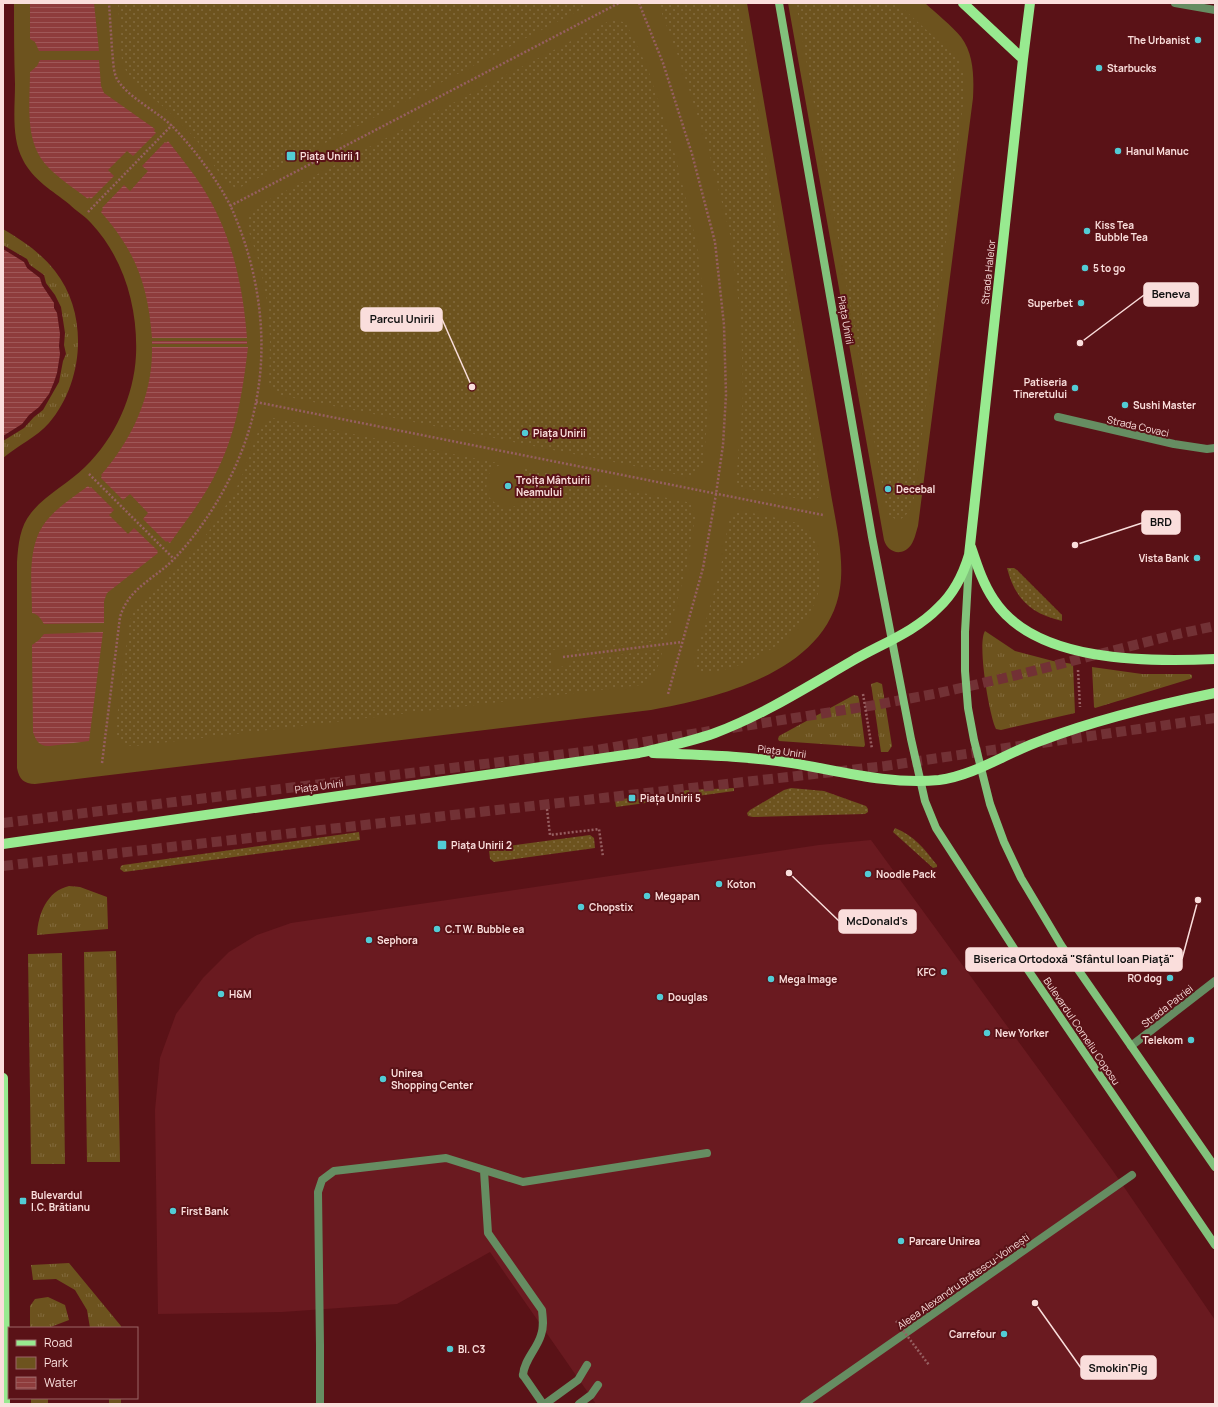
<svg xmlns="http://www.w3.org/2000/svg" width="1218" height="1407" font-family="Manrope,sans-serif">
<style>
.built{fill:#6a1a20}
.grass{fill:url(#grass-tufts)}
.park{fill:#6d531e}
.garden{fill:url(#garden-dots)}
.water{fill:url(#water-rules)}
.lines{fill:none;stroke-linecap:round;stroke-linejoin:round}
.primary-tunnel{stroke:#723135;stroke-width:10;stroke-dasharray:10 5;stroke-linecap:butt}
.path{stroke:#965f61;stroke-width:2.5;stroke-dasharray:2 2;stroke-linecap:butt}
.lane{stroke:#668d62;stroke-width:8}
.street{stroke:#668d62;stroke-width:8}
.secondary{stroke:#82c27c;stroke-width:8}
.primary{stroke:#98ea90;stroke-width:10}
.path-bridge{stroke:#965f61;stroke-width:2.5;stroke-dasharray:2 2;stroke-linecap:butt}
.poi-dot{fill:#52ccd5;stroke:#5a1217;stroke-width:1.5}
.labels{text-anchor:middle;stroke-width:4;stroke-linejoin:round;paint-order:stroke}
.poi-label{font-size:10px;font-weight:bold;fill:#fadedc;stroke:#5a1217;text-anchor:start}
.street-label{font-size:10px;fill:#fadedc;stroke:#5a1217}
.leader{fill:none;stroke:#fadedc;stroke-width:1.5}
.callout-dot{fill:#fadedc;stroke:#5a1217;stroke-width:1.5}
.callout{fill:#fadedc;stroke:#fadedc;stroke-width:1.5}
.callout-label{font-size:11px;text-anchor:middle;font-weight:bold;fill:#111}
</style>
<defs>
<pattern id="grass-tufts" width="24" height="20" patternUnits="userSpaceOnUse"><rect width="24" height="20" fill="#6d531e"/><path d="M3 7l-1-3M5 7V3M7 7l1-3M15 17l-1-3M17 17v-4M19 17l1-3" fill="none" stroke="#836b3e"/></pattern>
<pattern id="garden-dots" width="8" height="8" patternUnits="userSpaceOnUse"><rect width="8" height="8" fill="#6d531e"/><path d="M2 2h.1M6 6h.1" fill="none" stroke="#836b3e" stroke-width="1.8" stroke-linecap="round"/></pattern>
<pattern id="water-rules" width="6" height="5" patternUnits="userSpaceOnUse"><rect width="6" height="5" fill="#8e3c3c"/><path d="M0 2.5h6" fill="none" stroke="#9f5858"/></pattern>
</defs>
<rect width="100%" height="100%" fill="#5a1217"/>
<path class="built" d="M871,840L1113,1171L1215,1320V1404H596L490,1252L397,1304L282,1312L158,1314L155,1110L160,1058L176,1014L203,978L229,952L257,935L291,923L819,845Z"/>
<path class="grass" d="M3,229C22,240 41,253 55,271C89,314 84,382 49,423C37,437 17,446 3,458V441L24,428L34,417L43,410L59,382L63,361L66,354L64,345L65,333L61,307L55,295L46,283L44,275L30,265L27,259L3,245Z
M985,631L1015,651L1053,661L1073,664L1075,713L1001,730L996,729C989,715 977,643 985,631Z
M1092,667L1142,674H1189L1192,675V678L1190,679L1095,708L1094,707Z
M877,682L882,684L892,746L888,752H881L871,684Z
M854,695L858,696L859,699L865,745L864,747L779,741L778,739L779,736Z
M69,886L80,887L107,897L108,929L37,935C38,914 47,891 69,886Z
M116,951L120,1162H87L84,952Z
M62,953L65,1164H31L28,954Z
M69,1263L121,1326V1328H90L87,1310L75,1290L56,1279L33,1280L31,1265Z
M48,1297L65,1305L69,1320L48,1328H30V1306L35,1299Z
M31,1398H48V1404H31Z
M109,1398H121V1404H109Z"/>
<path class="park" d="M14,3H747L829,482C834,516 845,555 840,588C828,671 719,698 651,710L35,784C24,784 19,779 17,768V562C18,545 20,526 31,513C45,495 69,483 85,467C115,438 134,396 136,355C138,308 124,258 91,223C85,216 76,211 69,204C53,191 33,180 23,160C11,137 15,109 15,84C14,57 14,30 14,3Z
M788,3H925C936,13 952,26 961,37C974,54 974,78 973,98L918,526C916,532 915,539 911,545C902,557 888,553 884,540Z"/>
<path class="garden" d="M118,3H593L239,188C236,187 233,187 230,185C221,179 206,151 197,141C188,130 178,120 167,110C151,95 130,84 122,62Z
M658,3H739L822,488C821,492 820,497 816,499C806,503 757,490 743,488L738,485L736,482L743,395L741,323L731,238L708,148L678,56Z
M796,3H897L958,59L965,79L964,97L914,498L908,513L901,519H895L889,515L886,506Z
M613,20L623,22L627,25L648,69L676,158L697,245L707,325L709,394L704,460C701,472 696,476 684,476L278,395L272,391L269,385L270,339L268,306L260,265L247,226L248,217L253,208L609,21Z
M273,418L503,464C495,466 488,472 487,481C486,487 486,494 490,498C510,522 545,495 521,468L687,502L692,506L695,518L687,566L666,640L572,652L571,648L551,650L553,668L573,665V661L663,649C659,665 656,678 641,685L135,746C124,746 119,743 115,733L128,633L130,621L133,611L138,604L187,559L213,526L235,491L242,476L259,429L266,421Z
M736,511C747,511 760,515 772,517C802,523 813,525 819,558C821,571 821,587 816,600C801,638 744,672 704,672C697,670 694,666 695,658L720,572L729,519L732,513Z
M1007,568H1014L1017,570L1062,615V621C1031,614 1015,599 1007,568Z
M734,788V791L616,807L615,800L689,790Z
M791,788L824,791L866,806L868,809V812L865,814L753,817L748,816L747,813L750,810L784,790Z
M895,828C915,836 924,849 937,865V867L933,868L893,832Z
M359,832L360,840L124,872L120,869L121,866L123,865Z
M590,835L594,838L595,848L494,862L490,859L489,850L492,848Z"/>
<path class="water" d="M30,3H94L99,51H39L35,42L30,39Z
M40,60H99L101,86L104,93L155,129L154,131L156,133L133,156L127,151L108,170L114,176L91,199L89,197L88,199C74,188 59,179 47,166C24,141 30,104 30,72L37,66Z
M168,141C179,155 191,170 201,185C231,231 243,284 247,338H152C148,285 136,252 101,212L103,209L102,208L124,185L130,191L148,171L142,166L165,142L166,143Z
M3,249L24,262L27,268L40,278L42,285L54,303V308L57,313L60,334L59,346L60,354L57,373L54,382L49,394L39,407L29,415L22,424L3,436Z
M152,341H247V344H152Z
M152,347H248C242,398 235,442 208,488C197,507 183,525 170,543L167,541L166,542L143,519L148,513L130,494L123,500L101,478L102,476L101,475C132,440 153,395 152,347Z
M88,486L90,488L91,487L114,510L109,515L128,534L134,528L158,551L157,552L158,553L107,593L104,601V623L44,624C41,619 38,614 32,613C32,582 26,544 48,519C59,506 75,496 88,486Z
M103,632L89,741L50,746C40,747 36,741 33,732L32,645L39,640L44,634Z"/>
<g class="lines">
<path class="primary-tunnel" d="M732,728L875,705L939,693L1013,676L1178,634L1215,626
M1042,743L1215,718
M3,823L590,751L710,731
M3,866L885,766L1026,745"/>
<path class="path" d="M639,3L663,63L692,154L715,242L724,325L726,395L723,445L716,494L703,568L668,694
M230,206L619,3
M88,212L172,125
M256,402L823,515
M89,474L174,559
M563,657L682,642
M1078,670L1080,707
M863,694L872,749
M102,763L120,617C129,587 155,579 175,558C214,516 245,459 256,402C269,337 258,267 231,207C219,182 192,146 172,126C157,111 125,96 116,77C113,69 113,58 112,49C111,34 110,18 109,3
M547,809L550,835L599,829L603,857"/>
<path class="lane" d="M484,1171L488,1233L542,1310C543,1319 544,1327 541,1335C537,1349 524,1360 523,1375
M320,1346L318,1192L322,1180L334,1171L446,1158L523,1182L707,1153
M545,1404L578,1380L587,1365
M579,1404L591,1395L598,1385"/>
<path class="street" d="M1175,3L1215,10
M1058,417L1174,444L1207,449L1215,448
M1131,1046L1215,981
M320,1346V1404
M523,1375L543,1404
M804,1404L1132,1175"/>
<path class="secondary" d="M779,3L872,537L911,739L925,801L936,828L1026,967L1215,1245
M969,562L965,632V671L968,708L974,740L990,804L1004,842L1021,878L1061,945L1215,1167"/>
<path class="primary" d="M963,3L1023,59
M971,547C977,565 983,584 994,600C1035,663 1148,662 1215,659
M653,753C699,755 746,756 792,763C840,771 889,785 939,780C976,775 1008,752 1043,740C1098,719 1157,705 1215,693
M3,844L639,753C665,747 690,742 715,733C763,715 807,687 852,661C881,644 915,632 939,607C954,593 963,575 969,555L1023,59L1030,3
M3,1078L5,1404"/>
<path class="path-bridge" d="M896,1321L929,1365"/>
</g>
<g class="poi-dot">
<circle cx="1198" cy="40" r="4"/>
<circle cx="1099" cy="68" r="4"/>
<circle cx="1118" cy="151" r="4"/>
<rect x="286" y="151" width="10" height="10" rx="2"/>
<circle cx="1087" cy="231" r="4"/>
<circle cx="1085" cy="268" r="4"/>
<circle cx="1081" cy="303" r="4"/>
<circle cx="1075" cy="388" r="4"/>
<circle cx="1125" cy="405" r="4"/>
<circle cx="525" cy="433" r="4"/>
<circle cx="508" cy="486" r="4"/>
<circle cx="888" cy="489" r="4"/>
<circle cx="1197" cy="558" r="4"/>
<rect x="628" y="794" width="8" height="8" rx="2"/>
<rect x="437" y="840" width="10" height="10" rx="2"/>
<circle cx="868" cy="874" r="4"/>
<circle cx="719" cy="884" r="4"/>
<circle cx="647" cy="896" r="4"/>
<circle cx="581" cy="907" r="4"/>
<circle cx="437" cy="929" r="4"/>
<circle cx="369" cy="940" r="4"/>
<circle cx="944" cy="972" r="4"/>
<circle cx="1170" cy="978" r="4"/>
<circle cx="771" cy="979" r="4"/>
<circle cx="221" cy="994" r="4"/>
<circle cx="660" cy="997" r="4"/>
<circle cx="987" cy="1033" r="4"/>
<circle cx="1191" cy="1040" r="4"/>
<circle cx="383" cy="1079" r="4"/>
<rect x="19" y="1197" width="8" height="8" rx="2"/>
<circle cx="173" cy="1211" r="4"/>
<circle cx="901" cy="1241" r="4"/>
<circle cx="1004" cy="1334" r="4"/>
<circle cx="450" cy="1349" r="4"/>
</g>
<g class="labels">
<g class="poi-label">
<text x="1190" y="44" text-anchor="end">The Urbanist</text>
<text x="1107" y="72">Starbucks</text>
<text x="1126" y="155">Hanul Manuc</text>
<text x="300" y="160">Piața Unirii 1</text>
<text x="1095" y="229">Kiss Tea<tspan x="1095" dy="12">Bubble Tea</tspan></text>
<text x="1093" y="272">5 to go</text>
<text x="1073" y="307" text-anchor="end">Superbet</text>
<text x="1067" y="386" text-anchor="end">Patiseria<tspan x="1067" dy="12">Tineretului</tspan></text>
<text x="1133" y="409">Sushi Master</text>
<text x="533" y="437">Piața Unirii</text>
<text x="516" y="484">Troița Mântuirii<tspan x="516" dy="12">Neamului</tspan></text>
<text x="896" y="493">Decebal</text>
<text x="1189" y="562" text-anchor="end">Vista Bank</text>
<text x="640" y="802">Piața Unirii 5</text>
<text x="451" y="849">Piața Unirii 2</text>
<text x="876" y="878">Noodle Pack</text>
<text x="727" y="888">Koton</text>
<text x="655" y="900">Megapan</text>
<text x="589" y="911">Chopstix</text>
<text x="445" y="933">C.T W. Bubble ea</text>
<text x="377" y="944">Sephora</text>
<text x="936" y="976" text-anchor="end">KFC</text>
<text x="1162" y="982" text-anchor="end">RO dog</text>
<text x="779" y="983">Mega Image</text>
<text x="229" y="998">H&amp;M</text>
<text x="668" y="1001">Douglas</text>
<text x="995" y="1037">New Yorker</text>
<text x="1183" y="1044" text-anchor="end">Telekom</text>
<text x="391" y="1077">Unirea<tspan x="391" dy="12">Shopping Center</tspan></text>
<text x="31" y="1199">Bulevardul<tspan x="31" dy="12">I.C. Brătianu</tspan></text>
<text x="181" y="1215">First Bank</text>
<text x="909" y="1245">Parcare Unirea</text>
<text x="996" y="1338" text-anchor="end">Carrefour</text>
<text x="458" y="1353">Bl. C3</text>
</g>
<g class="street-label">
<text transform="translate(988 272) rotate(-84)" y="4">Strada Halelor</text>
<text transform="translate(846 320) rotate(80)" y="4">Piața Unirii</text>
<text transform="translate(1138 426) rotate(13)" y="4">Strada Covaci</text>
<text transform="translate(782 751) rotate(7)" y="4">Piața Unirii</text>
<text transform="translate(319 786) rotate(-8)" y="4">Piața Unirii</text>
<text transform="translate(1167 1006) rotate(-38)" y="4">Strada Patriei</text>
<text transform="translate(1082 1031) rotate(56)" y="4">Bulevardul Corneliu Coposu</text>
<text transform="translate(963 1281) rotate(-35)" y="4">Aleea Alexandru Brătescu-Voinești</text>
</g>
</g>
<path class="leader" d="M1080 343L1144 295M472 387L442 319M1075 545L1142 523M789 873L839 921M1198 900L1182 959M1035 1303L1081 1368"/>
<g class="callout-dot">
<circle cx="1080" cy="343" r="4"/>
<circle cx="472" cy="387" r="4"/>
<circle cx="1075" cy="545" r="4"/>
<circle cx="789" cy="873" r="4"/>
<circle cx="1198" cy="900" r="4"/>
<circle cx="1035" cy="1303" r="4"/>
</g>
<g class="callout">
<rect x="1144" y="283" width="54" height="23" rx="4"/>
<rect x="361" y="308" width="81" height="23" rx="4"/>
<rect x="1142" y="511" width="38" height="23" rx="4"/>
<rect x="839" y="910" width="77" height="23" rx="4"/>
<rect x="966" y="948" width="216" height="23" rx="4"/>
<rect x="1081" y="1356" width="75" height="23" rx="4"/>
</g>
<g class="callout-label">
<text x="1171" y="298">Beneva</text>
<text x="402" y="323">Parcul Unirii</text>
<text x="1161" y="526">BRD</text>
<text x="877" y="925">McDonald's</text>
<text x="1074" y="963">Biserica Ortodoxă "Sfântul Ioan Piaţă"</text>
<text x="1118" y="1372">Smokin'Pig</text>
</g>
<rect width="1218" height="1407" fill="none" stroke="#fadedc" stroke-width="8"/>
<rect x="8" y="1327" width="130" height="72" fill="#5a1217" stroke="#9a6466"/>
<rect x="16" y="1340" width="20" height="6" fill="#98ea90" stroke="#9a6466"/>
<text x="44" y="1347" font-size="12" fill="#fadedc">Road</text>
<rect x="16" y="1357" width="20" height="12" fill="#6d531e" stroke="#9a6466"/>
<text x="44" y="1367" font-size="12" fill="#fadedc">Park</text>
<rect x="16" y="1377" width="20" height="12" fill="url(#water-rules)" stroke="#9a6466"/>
<text x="44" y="1387" font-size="12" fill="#fadedc">Water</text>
</svg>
